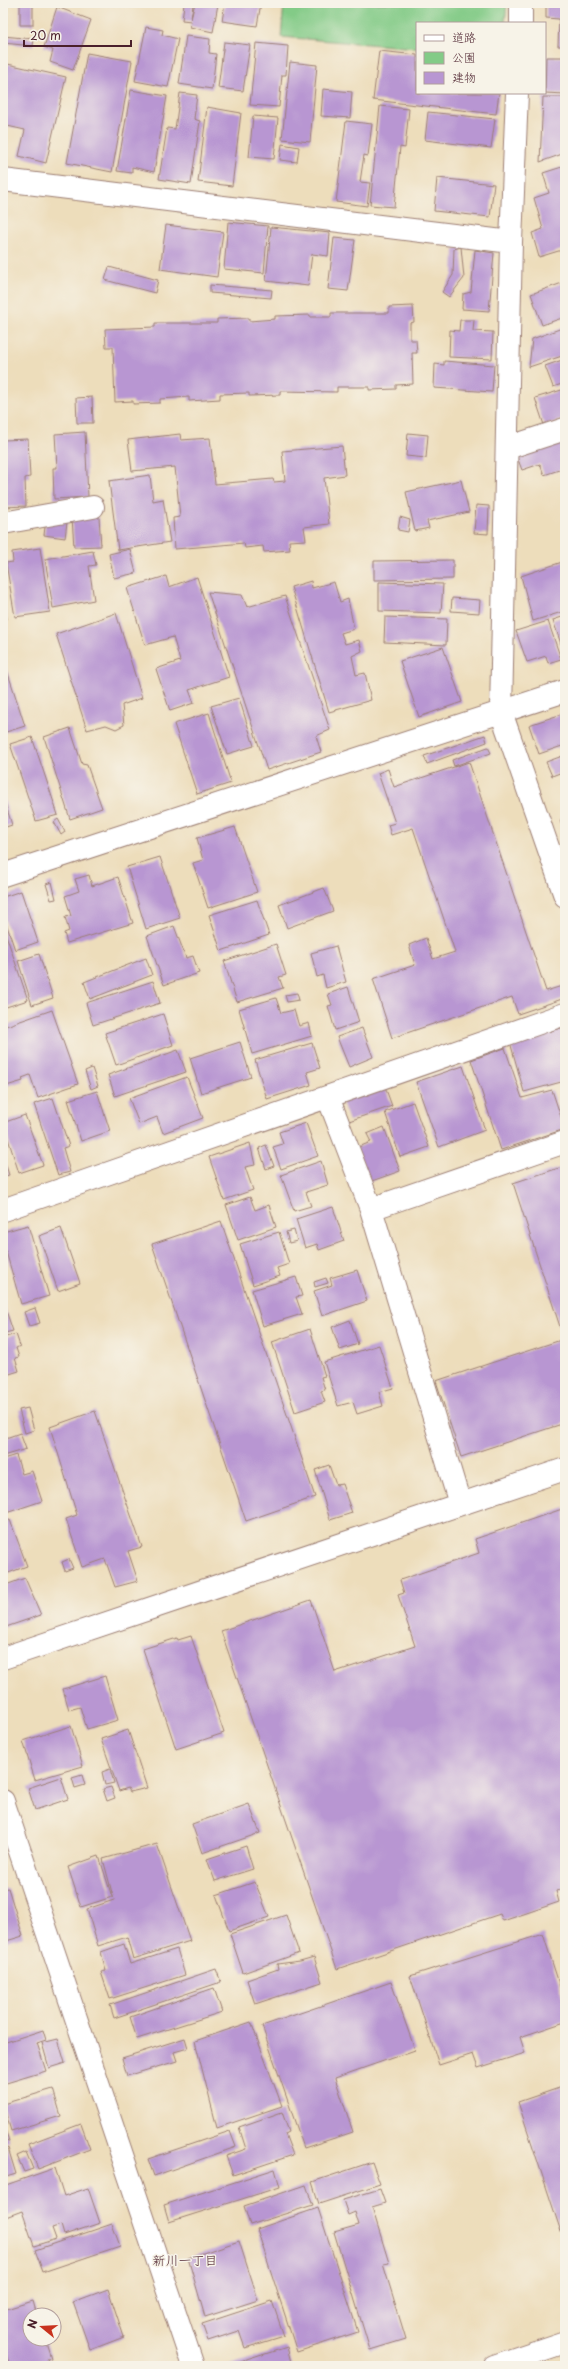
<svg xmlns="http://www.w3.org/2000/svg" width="568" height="2369" font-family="'Playpen Sans','Klee One',sans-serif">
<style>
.green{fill:#83cb87;stroke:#667559}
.building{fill:#b896d2}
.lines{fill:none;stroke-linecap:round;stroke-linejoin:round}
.minor-casing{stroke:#9c7e73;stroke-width:24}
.minor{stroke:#fff;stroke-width:22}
.labels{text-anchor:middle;stroke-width:3;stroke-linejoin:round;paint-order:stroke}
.neighbourhood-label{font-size:13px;fill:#4a1f2b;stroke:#f7f3e8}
</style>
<rect width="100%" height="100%" fill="#f7f3e8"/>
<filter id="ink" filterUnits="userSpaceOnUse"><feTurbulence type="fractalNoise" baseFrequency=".025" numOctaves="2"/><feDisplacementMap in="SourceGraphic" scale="8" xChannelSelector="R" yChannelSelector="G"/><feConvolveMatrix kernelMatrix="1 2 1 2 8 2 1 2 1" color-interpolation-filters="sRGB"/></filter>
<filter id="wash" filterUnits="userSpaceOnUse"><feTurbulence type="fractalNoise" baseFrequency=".012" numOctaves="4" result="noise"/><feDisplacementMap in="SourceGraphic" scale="16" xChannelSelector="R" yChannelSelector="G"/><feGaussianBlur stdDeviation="0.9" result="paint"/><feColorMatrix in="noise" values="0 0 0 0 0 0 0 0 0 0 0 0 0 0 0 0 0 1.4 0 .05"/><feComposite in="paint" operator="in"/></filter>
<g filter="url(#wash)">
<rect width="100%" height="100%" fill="#edddbb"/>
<path class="green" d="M284,3H507L505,23H417V48L281,37Z"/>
<g id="blocks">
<path class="building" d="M20,3H33V25H20Z
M195,3L218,4L213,32L190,27L191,21L182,20L184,4L193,5L191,19Z
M225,3H261L257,26L222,21Z
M546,3H565V46H558L559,19L546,18Z
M57,7L91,20L73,70L50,62L53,50L44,47Z
M146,27L163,30L162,35L178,39L168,87L135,81Z
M3,36L34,39L33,46L3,43Z
M186,36L210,39L209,53L216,54L212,89L179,84Z
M224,42L250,45L243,91L218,88Z
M256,43L288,46L286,75H282L279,107L250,105Z
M379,51L417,55V93H499L496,114L373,100Z
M87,53L132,61L112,172L67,163Z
M546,57H565V94L545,93Z
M290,62L317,65L310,142L282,139Z
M3,63L66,77L46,163L19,156L25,130L3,125Z
M323,89L352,92L350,118L321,116Z
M131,90L167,96L154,172L132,167V173L117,171Z
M180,93L197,95L194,119L200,121L191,184L159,179L167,128L175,129Z
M543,97H565V153L540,162Z
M380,106L409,109L405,148L400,147L394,207L370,205Z
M207,107L241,113L232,186L198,182Z
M428,112L495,119L491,148L425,140Z
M253,116L278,118L274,159L249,157Z
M346,121L372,124L368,156L364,155L360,182L370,183L367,206L336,202Z
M282,144L299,147L297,162L280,160Z
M565,166V249L539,257L532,233L543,229L534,198L549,193L543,173Z
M437,178L494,184L490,217L434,211Z
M228,222L268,226L264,273L224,269Z
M166,225L223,232L217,277L160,269Z
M271,227L330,233L328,256L312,254L308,286L266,281Z
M334,238L355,240L348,291L328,289Z
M461,247L464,278L449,297L442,292L453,275L454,249Z
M475,250L494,253L489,311L462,309L463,294L471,292Z
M109,267L158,280L155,293L105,280Z
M565,282V317L542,325L531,294Z
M210,285L272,290L271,298L210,293Z
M413,306L414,322L410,323V340H416L417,353H412L413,384L396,385V389L369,390V387H337V392L280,391V395L249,396V393L220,394V399L189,401V397L160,399V403L133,404V401L115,402L113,347H106L105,329L155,327V323H217V319L249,318V321L275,319V316L310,315V317H331V313H389V307Z
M460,320H474L473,331L493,332L492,359L449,357L450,330L459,331Z
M565,327V355L529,367L532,339Z
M565,359V383L553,387L545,366Z
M444,361L494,365L492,392L434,388L435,364L444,365Z
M565,389V419L544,425L535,398Z
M92,397L93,423H77L76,398Z
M85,432L88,497L54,499L53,468H57L55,434Z
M408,433L428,435L426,458L406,456Z
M180,434L181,440L210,438L215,484L273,479L274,482L285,481L282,451L342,446L345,475L324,478L329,524L304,527L306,540L289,541L290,550L264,552L263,546L245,548L244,543L175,549L173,518L180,517L175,467L132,471L128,440Z
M565,436V468L544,475L540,464L522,470L516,454Z
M28,439L30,477L25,478L26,506L5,507L3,440Z
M150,475L153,501L163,499L170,542L118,550L109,481Z
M461,480L469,512L427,521L429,528L415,531L406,492Z
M476,505L489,506L488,534L474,533Z
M99,517L101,546L74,547L72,518Z
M400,517L410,520L408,532L398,530Z
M46,519L67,522L65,538L44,535Z
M40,548L50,612L15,617L6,563L13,562L12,552Z
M130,549L136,573L114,578L109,554Z
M93,551L96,565L89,566L94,600L53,608L45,559Z
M453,560V579L374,580V561Z
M565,561V611L533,621L521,576Z
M166,576L169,587L197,577L229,677L189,690L194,703L170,711L156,669L180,661L173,637L145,645L127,588Z
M311,581L312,588L334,582L340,602L348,599L354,629L341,633L345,644L359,640L362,651L352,656L356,675L365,673L371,700L329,712L291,587Z
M379,582L443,584L441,613L379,611Z
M208,592L242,595L247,607L285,596L330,730L316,736L321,752L267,770Z
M452,598L480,600L479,613L451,611Z
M3,601L7,618L3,619Z
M116,613L142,698L122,705L124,725L116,729L106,725L87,730L56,634Z
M565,616V656L553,620Z
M385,617L447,619L446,645L384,642Z
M548,621L561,659L548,663L546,656L527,662L516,631Z
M443,647L462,702L419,717L400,661Z
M5,664L25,726L3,733V665Z
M239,698L254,746L227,754L211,706Z
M209,713L231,783L197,794L174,724Z
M565,713V745L539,754L529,725Z
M70,728L82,764L87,765L102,808L70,819L44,737Z
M485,735L487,742L427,764L424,756Z
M32,737L58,815L36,821L10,744Z
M488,747L491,753L454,766L452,760Z
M565,755V771L552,776L546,762Z
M469,762L546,991L562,986L565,998L518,1014L512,997L392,1038L373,979L415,965L409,945L426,938L433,959L455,952L413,828L391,835L388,825L395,823L378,773L388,769L394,787Z
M3,796L12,825L3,828Z
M565,818V836L560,820Z
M58,819L65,832L61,835L54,822Z
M235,827L257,892L208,908L193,863L203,860L197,838Z
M160,857L180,918L146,929L127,867Z
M89,875L92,886L118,877L133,923L67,943L64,933L69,931L65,917L71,916L65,896L79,891L75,879Z
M52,882L56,899L51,900L46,884Z
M324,888L333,911L287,928L279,905Z
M21,891L38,942L15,950L3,914V897Z
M257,900L269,935L221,951L209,915Z
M3,926L28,1000L3,1008Z
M174,926L186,958L193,956L199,973L164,985L147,936Z
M276,944L286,975L279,977L283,988L237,1002L224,961Z
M336,946L346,982L326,988L323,975L317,977L311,953Z
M39,954L53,998L32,1005L18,961Z
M146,958L152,975L90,999L84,982Z
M153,981L160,1003L93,1025L86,1003Z
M348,987L359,1022L335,1030L328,1006L332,1005L328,994Z
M297,993L299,1000L287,1002L285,995Z
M276,998L281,1013L294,1010L299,1026L309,1023L312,1036L252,1054L239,1009Z
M52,1010L78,1084L38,1098L30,1075L22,1078L23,1081L3,1087V1027Z
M163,1014L173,1045L116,1065L105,1033Z
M565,1027V1081L524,1092L510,1042Z
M362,1028L373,1057L349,1067L337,1037Z
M240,1042L251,1077L201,1093L190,1058Z
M312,1043L320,1068L307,1072L311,1085L267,1099L255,1060Z
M505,1048L522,1098L552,1090L565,1129L501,1150L471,1060Z
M178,1050L186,1072L115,1096L108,1075Z
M463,1066L485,1130L439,1147L416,1082Z
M92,1068L98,1086L91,1089L85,1071Z
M187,1077L203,1118L163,1133L157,1117L139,1124L129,1098Z
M384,1084L392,1106L349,1121L341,1099Z
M97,1091L110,1131L81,1141L68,1100Z
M53,1098L69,1146L63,1148L70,1172L58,1175L34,1104Z
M413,1102L429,1147L400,1157L385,1112Z
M25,1115L43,1165L19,1173L3,1123Z
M306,1123L318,1156L281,1169L273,1147L283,1144L279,1132Z
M384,1127L400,1171L369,1182L356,1148L371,1142L367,1134Z
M250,1143L255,1165L245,1167L253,1190L224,1200L209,1157Z
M266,1145L274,1166L266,1169L259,1148Z
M3,1156L9,1175L3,1177Z
M321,1161L328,1185L306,1192L311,1206L294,1211L281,1175Z
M565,1166V1423L461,1457L436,1381L564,1339L513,1183Z
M250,1197L255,1210L269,1205L276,1227L238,1240L226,1205Z
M333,1207L344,1241L319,1250L317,1244L305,1248L296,1219Z
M221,1221L315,1497L246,1521L152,1244Z
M28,1225L49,1296L21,1304L3,1241V1232Z
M61,1228L80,1283L58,1291L39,1236Z
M294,1230L297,1241L289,1243L286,1232Z
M279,1232L289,1264L277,1268L280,1276L253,1285L240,1244Z
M357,1270L367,1301L322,1316L314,1291L332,1285L330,1278Z
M296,1277L302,1296L296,1297L302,1314L263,1326L252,1290Z
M326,1278L328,1283L315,1287L314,1282Z
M3,1302L13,1331L5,1333L6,1337L16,1334L20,1346L16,1348L19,1357L15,1358L19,1371L3,1376Z
M35,1308L40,1323L29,1326L24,1312Z
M350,1320L358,1344L340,1350L332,1327Z
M310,1329L325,1376L321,1377L325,1390L321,1391L325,1402L295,1412L272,1342Z
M379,1345L393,1388L379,1392L383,1406L357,1414L353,1402L338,1406L324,1362Z
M28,1408L34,1430L25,1433L19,1410Z
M95,1411L142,1547L128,1551L138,1581L115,1587L105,1559L82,1567L66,1519L77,1515L50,1427Z
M20,1433L26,1449L3,1456V1439Z
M16,1455L22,1474L32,1471L42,1501L3,1514V1459Z
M329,1465L336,1485L342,1484L352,1513L330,1520L315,1470Z
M565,1508V1888L556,1891L559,1902L503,1921L500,1914L337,1969L221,1631L311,1600L335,1672L415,1646L398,1595L404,1593L400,1580L479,1553L475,1539Z
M10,1520L27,1566L3,1575V1522Z
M69,1559L73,1568L65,1571L62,1562Z
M25,1578L41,1615L3,1628V1586Z
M191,1636L224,1733L176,1749L143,1649L177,1638L178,1640Z
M105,1676L118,1720L87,1729L80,1707L69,1710L63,1689Z
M71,1726L83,1766L35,1780L23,1741Z
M128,1730L147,1788L130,1792L128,1788L119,1791L101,1739Z
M110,1769L114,1783L105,1785L102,1772Z
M82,1775L85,1785L75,1788L72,1778Z
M61,1777L68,1799L35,1810L28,1788Z
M111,1787L115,1798L107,1801L103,1789Z
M249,1804L260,1833L202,1853L192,1824Z
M157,1844L190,1941L133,1959L127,1937L98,1946L87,1909L114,1900L103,1859Z
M246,1846L253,1869L215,1881L207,1859Z
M99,1856L112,1897L81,1907L68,1867Z
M255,1882L269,1917L229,1931L216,1895Z
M8,1888L23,1936L3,1942V1889Z
M286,1915L299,1953L243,1973L230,1934Z
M543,1934L565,2002V2022L520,2037L525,2053L478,2068L473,2054L439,2065L410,1976Z
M124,1944L130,1964L177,1949L185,1975L110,1999L101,1972L106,1971L101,1952Z
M314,1957L322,1982L255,2004L247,1980L278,1969L277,1964L300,1961Z
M216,1969L221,1982L114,2018L110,2005Z
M391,1982L415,2050L335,2078L353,2132L304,2148L262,2026Z
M214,1988L222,2012L137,2039L130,2017Z
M251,2022L282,2106L217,2128L195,2041Z
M43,2030L46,2040L37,2043L46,2071L3,2084V2043Z
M185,2038L188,2048L174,2052L177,2061L127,2076L122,2058Z
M58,2039L65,2063L49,2068L42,2043Z
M565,2086V2244L518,2102Z
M53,2089L61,2116L11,2131L3,2104Z
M282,2112L289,2132L285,2134L293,2155L233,2175L226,2156L246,2149L239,2127Z
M81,2124L90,2149L38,2169L28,2144Z
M5,2129L9,2141L3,2142V2130Z
M230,2131L236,2147L154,2176L148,2159Z
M8,2148L16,2174L3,2178V2150Z
M26,2152L33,2169L24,2172L17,2156Z
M372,2162L380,2184L319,2204L312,2182Z
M55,2168L64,2196L88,2188L100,2223L64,2235L61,2225L52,2228L56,2239L34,2246L22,2211L3,2218V2186Z
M275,2169L280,2187L169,2222L164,2205Z
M306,2185L313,2205L250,2225L244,2206Z
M380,2189L385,2203L372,2207L389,2263L383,2264L406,2339L370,2350L334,2232L359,2225L355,2212L348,2215L343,2200Z
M318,2208L358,2332L297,2352L257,2229Z
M112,2224L120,2246L43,2272L35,2250Z
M239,2241L258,2300L205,2317L188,2258Z
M108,2289L124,2337L90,2350L73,2302Z
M33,2301L37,2315H30V2339H45L51,2358L47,2359L50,2366H10L3,2345V2310Z
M272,2301L284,2336L245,2348L239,2331L208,2341L202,2324Z
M287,2347L292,2366H228Z"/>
</g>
</g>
<g filter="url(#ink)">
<use href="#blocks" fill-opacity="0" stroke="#9c7e73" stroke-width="1"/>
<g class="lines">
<g class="minor-casing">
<path id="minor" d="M521,23V3
M517,93L511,242L501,712L565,896
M3,180L511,242
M507,448L565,429
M3,523L93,507
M3,875L565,691
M328,1097L371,1209L460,1504
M371,1209L565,1142
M3,1210L565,1014
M3,1658L565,1469
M3,1801L193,2366
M494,2366L565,2342"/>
</g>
<use href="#minor" class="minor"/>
</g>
</g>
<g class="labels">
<g class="neighbourhood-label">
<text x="185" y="2265">新川一丁目</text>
</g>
</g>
<rect width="568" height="2369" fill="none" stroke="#f7f3e8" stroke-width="16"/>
<rect x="416" y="22" width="130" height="72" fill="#f7f3e8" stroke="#b29e9c"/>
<rect x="424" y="35" width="20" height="6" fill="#ffffff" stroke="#b29e9c"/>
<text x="452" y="42" font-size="12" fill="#4a1f2b">道路</text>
<rect x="424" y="52" width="20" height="12" fill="#83cb87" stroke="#b29e9c"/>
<text x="452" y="62" font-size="12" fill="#4a1f2b">公園</text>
<rect x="424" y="72" width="20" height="12" fill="#b896d2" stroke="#b29e9c"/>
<text x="452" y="82" font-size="12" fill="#4a1f2b">建物</text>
<g transform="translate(42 2327) rotate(288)"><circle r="19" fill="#f7f3e8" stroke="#b29e9c"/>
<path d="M0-3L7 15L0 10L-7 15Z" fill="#c8321e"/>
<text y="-6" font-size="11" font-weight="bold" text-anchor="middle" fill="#4a1f2b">N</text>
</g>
<path d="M24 40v6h107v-6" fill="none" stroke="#4a1f2b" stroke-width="2"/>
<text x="30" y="40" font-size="12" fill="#4a1f2b" stroke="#f7f3e8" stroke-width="3" paint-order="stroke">20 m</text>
</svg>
